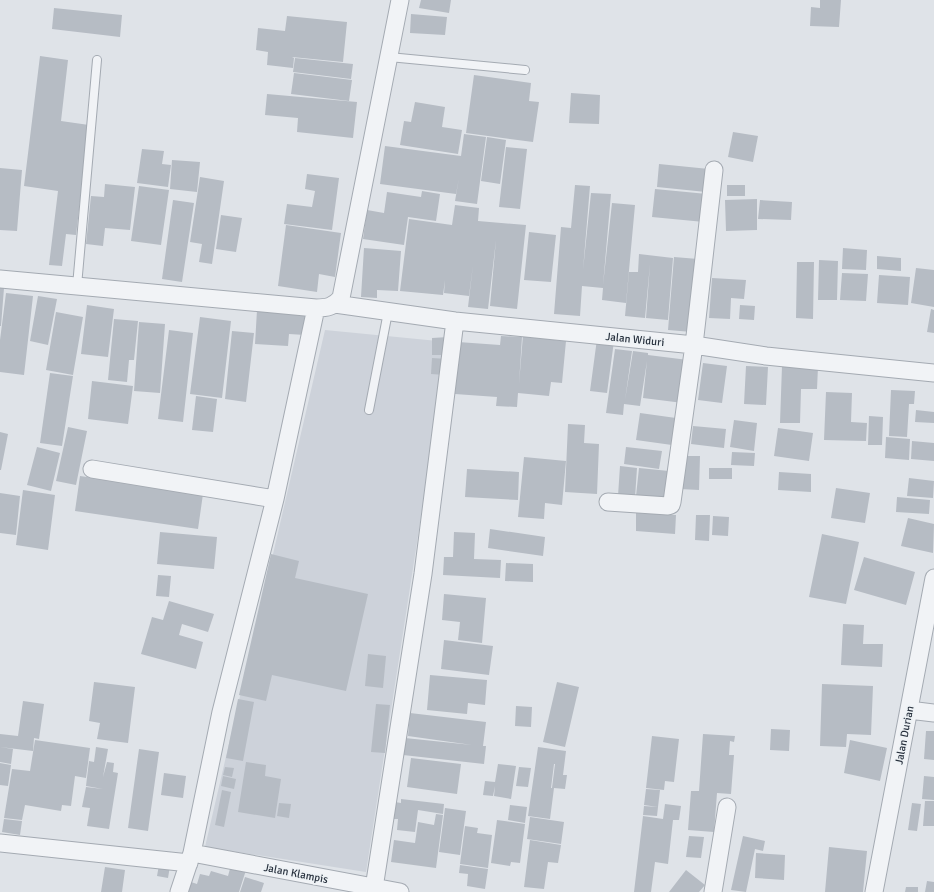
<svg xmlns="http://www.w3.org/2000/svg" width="934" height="892" font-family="Signika,sans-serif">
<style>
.built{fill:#cdd2da}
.building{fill:#b6bcc4;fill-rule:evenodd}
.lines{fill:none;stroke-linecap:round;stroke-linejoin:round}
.service-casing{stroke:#a4aab2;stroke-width:10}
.minor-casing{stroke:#a4aab2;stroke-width:19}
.service{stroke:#f1f3f6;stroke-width:8}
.minor{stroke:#f1f3f6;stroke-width:17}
.labels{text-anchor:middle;stroke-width:3.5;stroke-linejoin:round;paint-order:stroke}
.street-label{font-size:11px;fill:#28313e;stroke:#eef2f5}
</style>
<rect width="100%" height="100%" fill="#dfe3e8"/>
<path class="built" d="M325,330L448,342L366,872L205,847Z"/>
<path class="building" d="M421,0H451L449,13L419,8Z
M820,0H841L839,27L810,26L811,7L820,8Z
M54,8L122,15L120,37L52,29Z
M411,14L447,17L445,35L410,33Z
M287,16L347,22L343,62L292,57L294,58L293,68L267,65L268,52L256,50L258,28L285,31Z
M40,56L68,60L61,121L89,125L76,235L66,234L62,266L49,265L58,191L24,186Z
M295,58L353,64L351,79L293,72Z
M294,73L352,80L349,101L291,94Z
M474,75L531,83L529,101L539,102L533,142L466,133Z
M571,93L600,95L599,124L569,123Z
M267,94L357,102L353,138L297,132L298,118L265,115Z
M415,102L445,107L442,127L462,130L458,154L400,145L404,121L411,122Z
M733,132L758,136L753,162L728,157Z
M464,134L486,137L477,204L455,201L459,178L456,194L380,184L385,146L461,156Z
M487,137L506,140L500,184L481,181Z
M506,147L527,149L520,209L499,207Z
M142,149L164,151L162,164L171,165L168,187L137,183Z
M172,160L200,162L197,192L170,189Z
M659,164L709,169L706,192L657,187Z
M0,168L22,170L17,231L0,230Z
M307,174L339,178L332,230L284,224L287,204L312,207L315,191L305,189Z
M200,177L224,181L212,264L199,262L202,244L190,242Z
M105,184L135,187L130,230L105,228L103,246L86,244L91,196L104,197Z
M575,185L590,186L583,270L591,193L611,194L603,285L612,203L635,205L626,303L602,300L603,288L582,286L580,316L554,314L561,227L571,228Z
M727,185H745V196H727Z
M139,186L169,190L161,245L131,241Z
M655,189L707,194L704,222L652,217Z
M422,191L440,194L436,221L408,217L404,245L363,239L367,210L384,213L387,192L421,197Z
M757,199V230L726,231L725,200Z
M173,200L194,203L182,282L162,279Z
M760,200L792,202L791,220L758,219Z
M455,205L479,208L478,221L526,225L517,309L490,306L496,240L488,309L468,307L473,265L469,296L444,293L445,280L443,295L400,291L409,219L452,225Z
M221,215L242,218L236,252L216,249Z
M286,225L341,233L335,277L319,274L317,292L278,286Z
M529,232L556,235L551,282L524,280Z
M364,248L401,251L398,291L377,290V298L361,297Z
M843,248L867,250L866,270L842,269Z
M639,254L673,258L668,320L646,318L650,264L645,318L625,316L629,272H638Z
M877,256L901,258V271L877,269Z
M674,257L698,259L692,332L668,330Z
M819,260L838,261L837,300H818Z
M797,262H814L813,319L796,318Z
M916,268L934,270V307L911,303Z
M842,273L868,274L866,301L840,300Z
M879,275L910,277L908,305L877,303Z
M712,278L746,280L744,299L731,298L730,319L709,318Z
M0,288H4L1,326H0Z
M6,293L33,296L24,375L0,372V340Z
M38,296L57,299L48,345L30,341Z
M87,305L114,309L108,357L81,354Z
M740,305L755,306L754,320L739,319Z
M931,309L934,310V333L927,332Z
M257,310L306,312L305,335L289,334L288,346L255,344Z
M56,312L83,317L73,375L46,370Z
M200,317L231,321L222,398L190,394Z
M114,319L138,321L134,360H129L127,382L108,380Z
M139,322L165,324L160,393L134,391Z
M169,330L193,333L183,422L158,419Z
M232,331L254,333L246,402L225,399Z
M523,335L554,337V340L566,341L562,383L551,382L549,396L518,393L517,407L496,406L497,397L455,394L458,342L500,345L501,336L522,337L519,384Z
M448,337V355H432V338Z
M597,339L614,341L607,393L590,391Z
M615,349L632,351L625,400L633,351L648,353V355L688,360L683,403L643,398L647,361L640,406L624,404L623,415L606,413Z
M432,358L447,359L445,375L431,374Z
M703,363L727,366L722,403L698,400Z
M746,366L768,367L766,405L744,404Z
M782,366L818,367L817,389H801L800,423H780Z
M50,373L73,376L62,446L40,443Z
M92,381L133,386L128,424L88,419Z
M891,390L915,391L914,404H909L907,437L889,436Z
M826,392L852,393L851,422L867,423L866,441L824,440Z
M196,396L217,399L213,432L192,430Z
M916,410L934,412V423L915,422Z
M640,413L676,418L672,445L636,440Z
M869,416L883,417L882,445H868Z
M734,420L757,423L754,451L730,447Z
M568,424L585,425L584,443L599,444L597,494L565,492Z
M693,426L726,429L724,448L691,444Z
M68,427L87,431L76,485L56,481Z
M778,428L813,433L809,461L774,456Z
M0,432L8,434L1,470H0Z
M886,437L910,439L909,460L885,458Z
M912,441L934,443V461L911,459Z
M37,447L60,453L51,491L27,485Z
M626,447L662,451L659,469L624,464Z
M732,452L755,453L754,466L731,465Z
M681,456H700L699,490L680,489Z
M524,457L566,461L562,505L545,503L544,519L518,517Z
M620,466L637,468L635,498L618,496Z
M639,468L669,471L666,499L636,496Z
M709,468H732V479H709Z
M467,469L519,472L518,500L465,497Z
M779,472L811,474V492L778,490Z
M80,476L203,494L198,529L75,511Z
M909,478L934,481L933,498L907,496Z
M836,488L870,493L865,523L831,518Z
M23,490L55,495L48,550L16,545Z
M0,493L20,496L16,535L0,533Z
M897,497L930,500L929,514L896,512Z
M636,513L676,515L675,534L636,531Z
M696,515H710L709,541L695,540Z
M713,516L729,517L728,536L712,535Z
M908,518L934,524L933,553L901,546Z
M490,529L545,537L543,556L488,548Z
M160,532L217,537L214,569L157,564Z
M454,532L475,533L474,559L501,560L500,578L443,575L444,557H453Z
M822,534L859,542L846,604L809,597Z
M271,554L299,561L295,578L368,594L346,691L272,675L266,701L239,695Z
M864,557L915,572L906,605L854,590Z
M506,563L533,564V582L505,581Z
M158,575L171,576L169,597L156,596Z
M444,594L486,598L482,643L458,640L460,622L442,620Z
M169,601L214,614L208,632L182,624L179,635L203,642L196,669L141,654L152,617L163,620Z
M843,624L864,625L863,644H883L882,667L841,665Z
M444,640L493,646L489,675L441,669Z
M368,654L386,656L383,688L365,686Z
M430,675L487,680L485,705L468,703L467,714L427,710Z
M94,682L135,687L128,743L97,739L100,723L89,721Z
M557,682L579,687L565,747L543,742Z
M822,684L873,686L871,735L847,734L846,747L820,746Z
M238,699L254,702L243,761L226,758Z
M23,701L44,704L39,739L34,738L33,751L0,747V734L18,736Z
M376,704L390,705L385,753L371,752Z
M516,706L532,707L531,727L515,726Z
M410,713L486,722L483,746H486L484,764L403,755L405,738L472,745L408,736Z
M771,729L790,730L789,751L770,750Z
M926,731H934V760L924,759Z
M703,734L735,736L734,742L730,741L729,755H734L731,794L717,793L714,832L688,830L691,791H699Z
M652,736L679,739L674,782L665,781L664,790L646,788Z
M35,740L90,748L86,778L75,776L71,806L62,805L61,811L25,805L22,820L4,818L12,769L30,771Z
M850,740L887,748L880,781L844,773Z
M0,747L13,749L11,764L0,762Z
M96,747L108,749L103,777L107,762L114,763L113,772L118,773L109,829L87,826L90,808L82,807L86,787L103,789L86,786L89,761L94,762Z
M538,747L566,751L563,775H567L565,789L554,788L550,819L528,816ZM554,764H555L552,788H551Z
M139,749L159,752L148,831L128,828Z
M411,758L461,764L457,794L407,787Z
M246,762L266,765L265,776L281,779L275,818L238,812Z
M0,763L11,765L8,786L0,785Z
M498,764L516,766L511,799L494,796L495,786L493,796L483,795L485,781L495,782Z
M225,767L234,768L232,777L223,775Z
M519,767L531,768L528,787L516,786Z
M164,773L186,776L183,798L161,795Z
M223,776L236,779L234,789L221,786Z
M924,776L934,777V800L922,799Z
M646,789L660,790L658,807L644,805Z
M222,790L231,792L224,827L215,825Z
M401,799L444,804L443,814L418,810L415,832L397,830L398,819H392L395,802L401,803Z
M925,801H934V826H923Z
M279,803L291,804L289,818L277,816Z
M912,803L921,804L917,831L908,830Z
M665,804L681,806L679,820H673L668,864L655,862L651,892H634L643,816L663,819Z
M510,805L527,807L525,823L508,820Z
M644,806L658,807L657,816L643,815Z
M445,808L466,811L460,855L439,852Z
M436,814L443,815L436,868L391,862L394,840L415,843L418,822L434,825Z
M530,817L564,822L561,844L527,839Z
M4,819L22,821L20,835L2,832Z
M497,820L525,824L520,863L511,862L510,866L491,863Z
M465,826L478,828L477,833L492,835L488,868L460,864Z
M689,836L704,837L701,858L686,857Z
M743,836L765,841L763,851L755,849L746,892L731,890Z
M530,840L561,845L558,863L548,862L544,889L524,887Z
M829,847L867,851L863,892H825Z
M756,853L785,855L784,880L755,878Z
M159,865L170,866L168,878L157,876Z
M231,865L246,870L239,892H188L191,882L197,884L200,874L209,876L211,871L228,876Z
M460,865L488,869L485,889L467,886L468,874L459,873Z
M105,867L125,870L122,892H101Z
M686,870L705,885L699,892H669Z
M245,877L264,883L261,892H240Z
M927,881L934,882V892H925Z
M906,887H918V892H905Z"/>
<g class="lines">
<g class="service-casing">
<path id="service" d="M389,57L525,70
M77,286L97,60
M369,410L388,312"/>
</g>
<g class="minor-casing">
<path id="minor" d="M0,279L316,308C327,308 333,307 341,298L400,0
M335,304L455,321L694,345L766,356L934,373
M92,469L275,499
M608,502L668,506L671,505L672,502L694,345L714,170
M909,710L934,713
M0,843L189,863
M192,853L400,892
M374,888L423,574L455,321
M179,892L192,853L221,712L275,499L316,308
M713,892L727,807
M874,892L934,578"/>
</g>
<use href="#service" class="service"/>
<use href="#minor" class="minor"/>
</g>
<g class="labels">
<g class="street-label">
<text transform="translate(635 339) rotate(6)" y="4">Jalan Widuri</text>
<text transform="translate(904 735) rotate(-79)" y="4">Jalan Durian</text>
<text transform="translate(296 873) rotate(11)" y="4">Jalan Klampis</text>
</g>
</g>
</svg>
